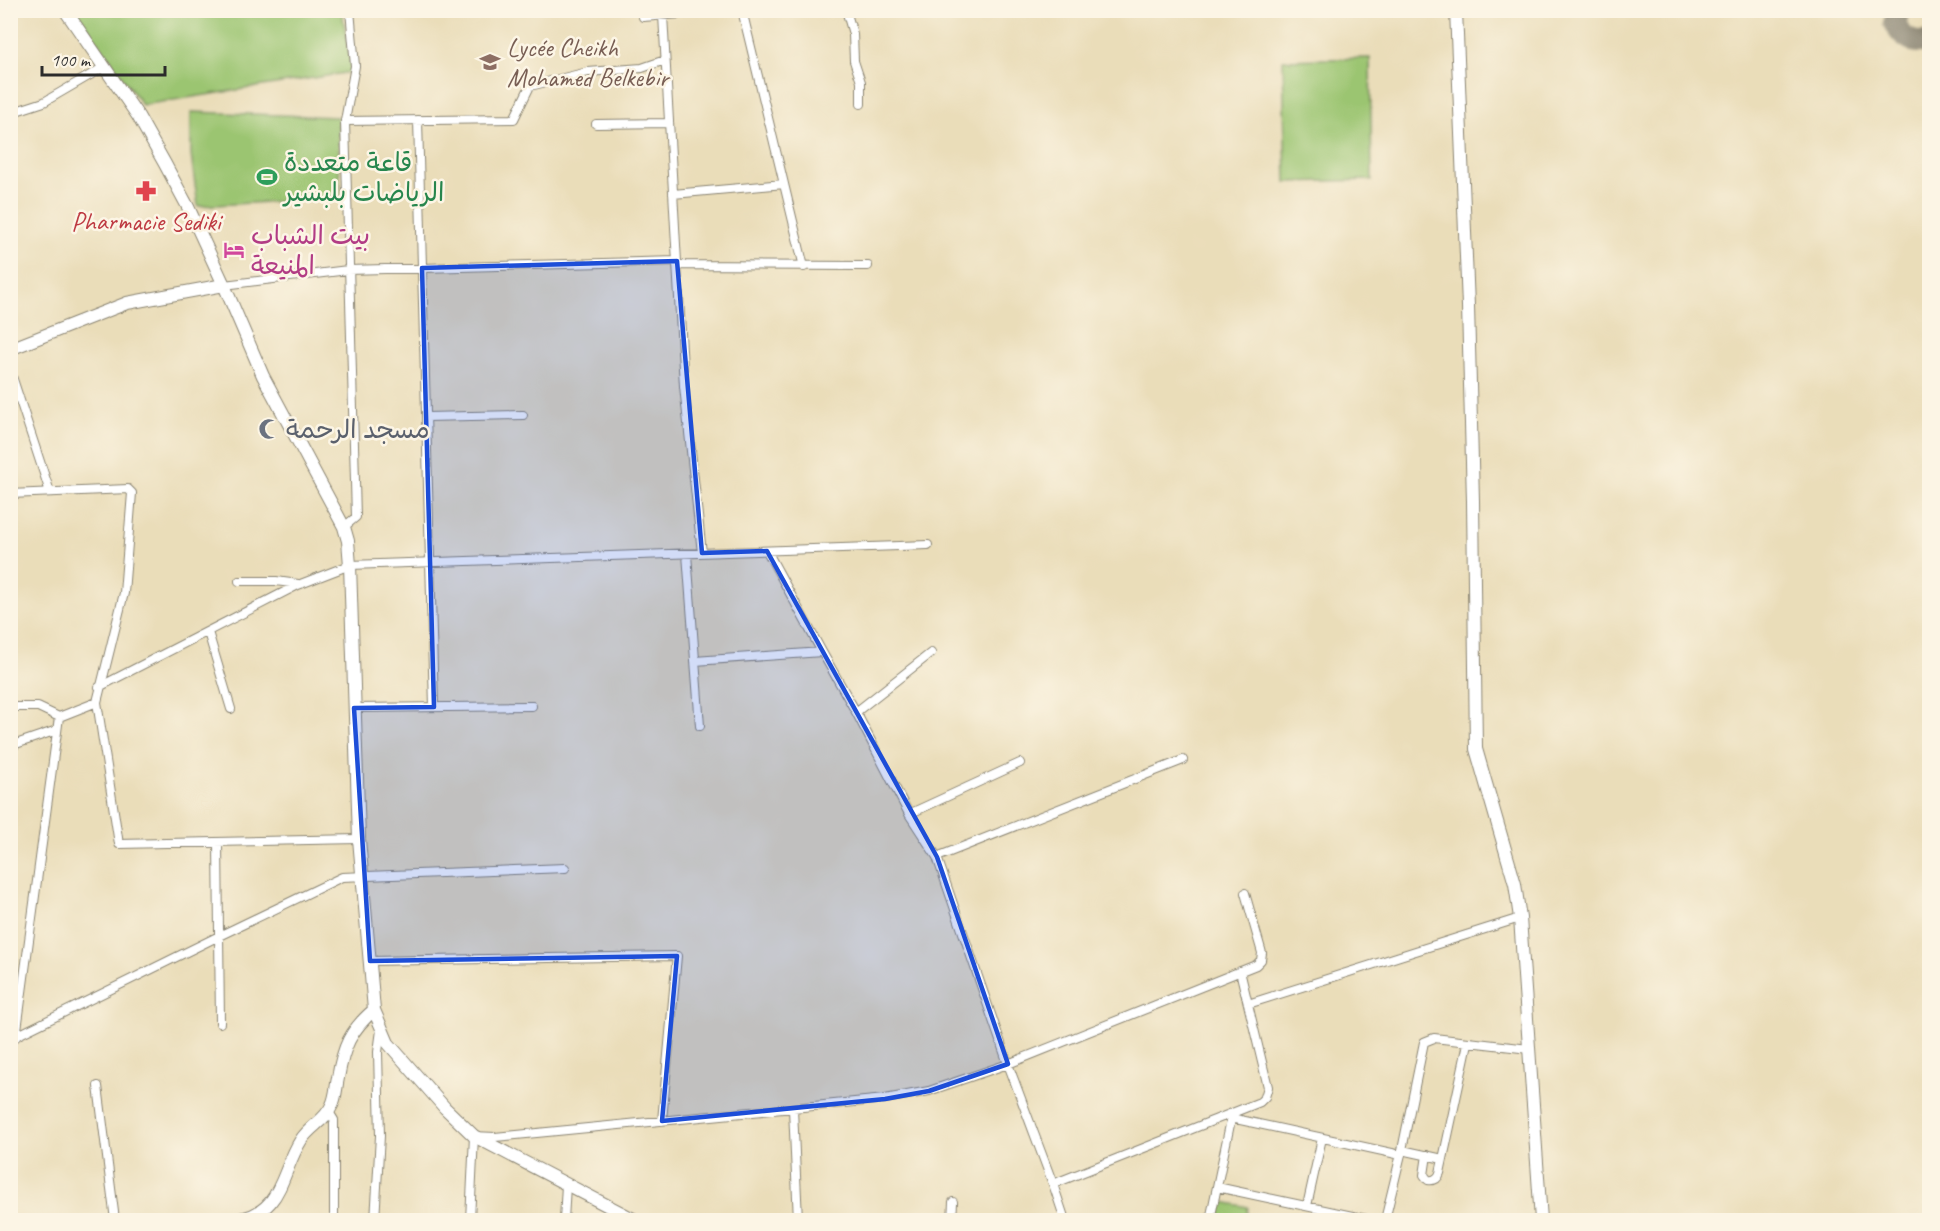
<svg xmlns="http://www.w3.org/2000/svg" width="1940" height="1231" font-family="Caveat,'Playpen Sans Arabic',sans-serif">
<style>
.green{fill:#9bc571;stroke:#63784e;stroke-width:1.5}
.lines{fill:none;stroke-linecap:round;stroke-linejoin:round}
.taxiway{stroke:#8a8472;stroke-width:22}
.street-casing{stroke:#8a8472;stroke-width:10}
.secondary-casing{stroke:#8a8472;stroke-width:14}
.street{stroke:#fff;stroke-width:8}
.secondary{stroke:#fff;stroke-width:12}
.marked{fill:#1d4ed8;fill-opacity:0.2;stroke:#1d4ed8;stroke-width:4.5;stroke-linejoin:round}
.labels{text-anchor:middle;stroke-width:5;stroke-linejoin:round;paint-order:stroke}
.education-label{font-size:26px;fill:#785e54;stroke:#fcf5e5;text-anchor:start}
.leisure-label{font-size:26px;fill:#27864d;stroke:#fcf5e5;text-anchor:start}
.health-label{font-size:26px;fill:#be3a42;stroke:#fcf5e5}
.hotel-label{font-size:26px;fill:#b23c85;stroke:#fcf5e5;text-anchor:start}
.worship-label{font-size:26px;fill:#5b616d;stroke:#fcf5e5;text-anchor:start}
</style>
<rect width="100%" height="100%" fill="#fcf5e5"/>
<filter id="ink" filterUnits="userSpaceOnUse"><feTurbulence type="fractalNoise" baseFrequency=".0167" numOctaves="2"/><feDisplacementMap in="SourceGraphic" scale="12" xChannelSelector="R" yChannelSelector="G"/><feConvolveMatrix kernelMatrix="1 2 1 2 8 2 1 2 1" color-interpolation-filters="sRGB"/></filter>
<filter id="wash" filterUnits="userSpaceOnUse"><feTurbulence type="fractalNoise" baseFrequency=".008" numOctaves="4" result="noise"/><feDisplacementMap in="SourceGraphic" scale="24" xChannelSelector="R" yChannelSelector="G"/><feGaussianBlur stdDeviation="1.35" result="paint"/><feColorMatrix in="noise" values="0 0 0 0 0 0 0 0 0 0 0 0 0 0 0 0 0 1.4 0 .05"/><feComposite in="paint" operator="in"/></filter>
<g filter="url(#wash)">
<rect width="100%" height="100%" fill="#eaddb9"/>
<path class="green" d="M76,11H342L352,72L142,105Z
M1370,58L1372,180L1286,182L1283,60Z
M191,112L338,117L340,198L198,206L191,155Z
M1223,1202L1248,1207L1246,1220H1219Z"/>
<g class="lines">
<path class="taxiway" d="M1901,10L1894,23C1902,38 1913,45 1930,41"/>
</g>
</g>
<g filter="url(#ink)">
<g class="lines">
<g class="street-casing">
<path id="street" d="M642,10L643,17L731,10
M742,10L804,267
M846,10L853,34L854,61L861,82V104
M663,15L684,386L702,553
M10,113L44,102L104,67
M418,120L434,707
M345,121L514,119L530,86L588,72L642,68L665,60
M596,124L669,123
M673,194L784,184
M677,265L868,266
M224,285L348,270L677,261
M10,370L50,492
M426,417L523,415
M10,494L128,489L132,493L124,593L97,702L119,844L359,839
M344,527L356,517L345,121L355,66L350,10
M767,551L822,652L856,712L909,814L937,857L1008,1064L1053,1184L1065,1220
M687,554L700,726
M239,581H276L298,584
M208,632L231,709
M695,661L822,652
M99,687L298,585L350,565L928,545
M10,707H38L59,717L97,702
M354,708L532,706
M856,712L931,653
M10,746L57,730
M909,814L1020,763
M218,842L220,1023
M937,857L1183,760
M370,961L677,956L662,1121
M1248,1004L1520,918
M16,1037L59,717
M10,1039L219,936L342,877L565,868
M98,1086L115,1220
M793,1109L798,1220
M329,1112L334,1120V1220
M1231,1118L1401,1155
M1402,1150L1443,1159
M1427,1155L1424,1175L1428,1180C1434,1181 1438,1179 1440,1173L1468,1043
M1053,1184L1260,1102L1265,1097L1268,1087L1240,971
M1217,1187L1371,1220
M1307,1206L1322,1138
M375,1220L380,1136L378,1052L381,1030
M470,1220L474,1136L495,1137L885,1099L929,1091L1008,1064L1256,965L1261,960L1262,953L1245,893
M564,1220L566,1185
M952,1220L953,1202
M1210,1220L1232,1115
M1385,1220L1402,1150L1424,1042L1434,1038L1529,1049"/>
</g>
<g class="secondary-casing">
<path id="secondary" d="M65,10L138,116L165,164L188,207L224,285L263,376L344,527L348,541L350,565L359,839L374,1010L388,1043L445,1108L474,1136L635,1220
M1456,10L1468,306L1473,501L1476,749L1515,884L1520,918L1541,1220
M10,349L127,303L224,285
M235,1220C283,1214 280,1173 301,1140C310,1126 326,1120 332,1105C336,1097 336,1087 338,1078C343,1048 350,1030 374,1010"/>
</g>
<use href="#street" class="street"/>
<use href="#secondary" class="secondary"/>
</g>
</g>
<path class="marked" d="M677,261L702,553L767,551L937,857L1008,1064L929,1091L885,1099L662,1121L677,956L370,961L354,708L434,707L422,268Z"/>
<defs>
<g id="school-bare" transform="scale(1.62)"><path d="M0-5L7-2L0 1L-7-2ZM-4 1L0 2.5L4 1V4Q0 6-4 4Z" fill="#8d6e63" stroke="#fcf5e5" stroke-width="2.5" paint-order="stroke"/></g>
<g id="stadium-bare" transform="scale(1.62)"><path d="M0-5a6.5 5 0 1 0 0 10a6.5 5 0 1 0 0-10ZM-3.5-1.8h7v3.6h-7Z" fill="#2e9e5b" stroke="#fcf5e5" stroke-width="2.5" paint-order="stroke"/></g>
<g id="pharmacy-bare" transform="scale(1.62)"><path d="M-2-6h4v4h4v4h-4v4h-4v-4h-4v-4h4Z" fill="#e0444e" stroke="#fcf5e5" stroke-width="2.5" paint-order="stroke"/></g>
<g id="hotel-bare" transform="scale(1.62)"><path d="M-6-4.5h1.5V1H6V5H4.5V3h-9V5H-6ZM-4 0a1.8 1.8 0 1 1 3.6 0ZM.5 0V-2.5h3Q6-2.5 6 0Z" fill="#d1479c" stroke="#fcf5e5" stroke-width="2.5" paint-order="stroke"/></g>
<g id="mosque-bare" transform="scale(1.62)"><path d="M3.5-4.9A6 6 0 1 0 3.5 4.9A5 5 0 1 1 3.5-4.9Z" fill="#6b7280" stroke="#fcf5e5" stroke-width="2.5" paint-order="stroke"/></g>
</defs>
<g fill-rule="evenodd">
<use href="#school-bare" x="490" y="62"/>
<use href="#stadium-bare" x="267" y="177"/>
<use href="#pharmacy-bare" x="146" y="191"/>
<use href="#hotel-bare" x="234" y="250"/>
<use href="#mosque-bare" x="269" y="429"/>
</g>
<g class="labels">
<g class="education-label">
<text x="507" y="56">Lycée Cheikh<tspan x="507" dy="30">Mohamed Belkebir</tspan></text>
</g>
<g class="leisure-label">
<text x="284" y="171">قاعة متعددة<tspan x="284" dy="30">الرياضات بلبشير</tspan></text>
</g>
<g class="health-label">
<text x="146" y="230">Pharmacie Sediki</text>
</g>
<g class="hotel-label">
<text x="251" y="244">بيت الشباب<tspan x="251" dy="30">المنيعة</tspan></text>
</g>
<g class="worship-label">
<text x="286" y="438">مسجد الرحمة</text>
</g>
</g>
<rect width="1940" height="1231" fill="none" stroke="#fcf5e5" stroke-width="36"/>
<path d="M42 66v9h123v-9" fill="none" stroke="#2b2b2b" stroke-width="3"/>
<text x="51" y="66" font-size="18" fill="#2b2b2b" stroke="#fcf5e5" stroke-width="4.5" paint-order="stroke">100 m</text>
</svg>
